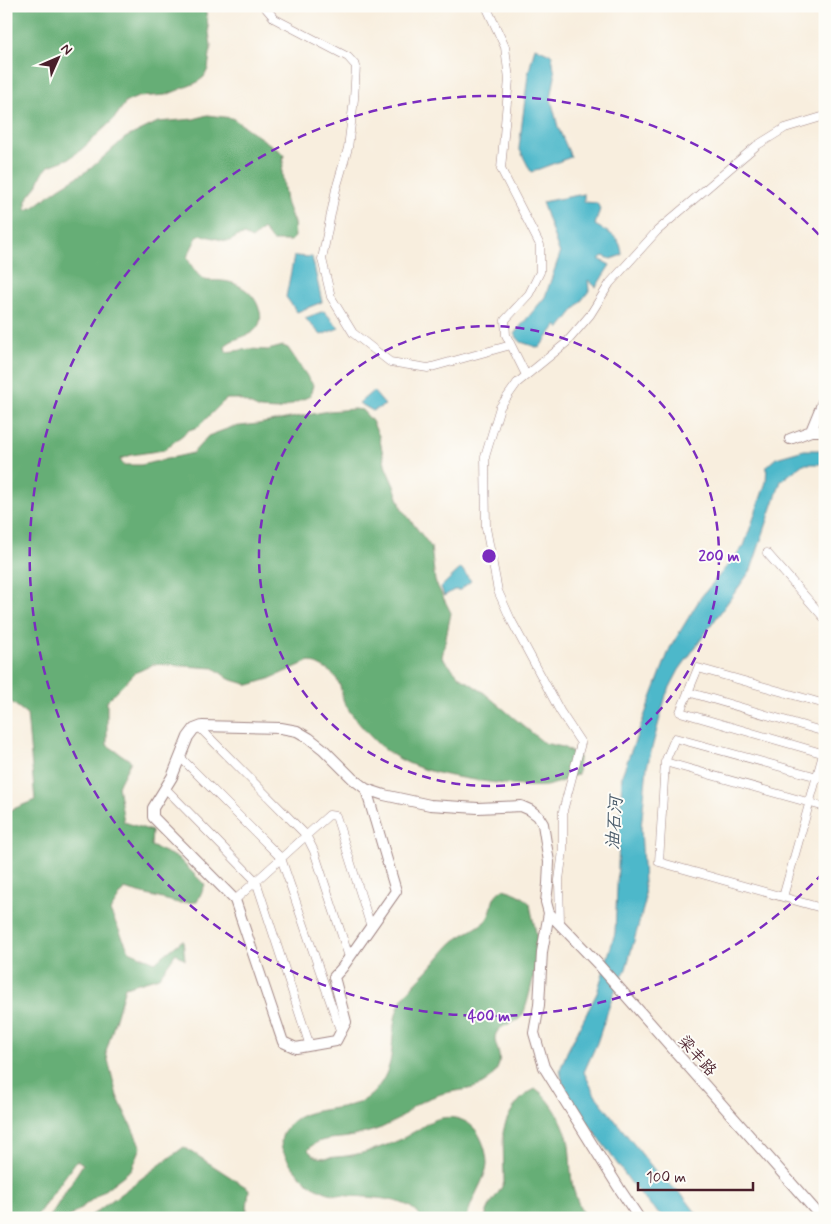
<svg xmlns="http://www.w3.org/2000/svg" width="831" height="1224" font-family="Mynerve,'LXGW WenKai TC',sans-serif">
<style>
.forest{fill:#66ae76;stroke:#586650}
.water{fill:#4db8ca;stroke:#4c6c7a}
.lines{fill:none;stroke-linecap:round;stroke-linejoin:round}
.minor-casing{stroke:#a18684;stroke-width:9}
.tertiary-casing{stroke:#a18684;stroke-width:12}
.minor{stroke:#fff;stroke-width:8}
.tertiary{stroke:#fff;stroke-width:10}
.ring{fill:none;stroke:#7b2cbf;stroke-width:2.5;stroke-dasharray:9 6}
.labels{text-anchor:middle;stroke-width:4;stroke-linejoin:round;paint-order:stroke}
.street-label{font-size:16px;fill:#4a1f2b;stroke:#fdfcf7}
.water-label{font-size:18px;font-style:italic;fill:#4b5c6b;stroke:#fdfcf7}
.centre{fill:#7b2cbf;stroke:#fdfcf7;stroke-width:2.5}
.ring-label{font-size:15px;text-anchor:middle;font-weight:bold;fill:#7b2cbf;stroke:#fdfcf7;stroke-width:4;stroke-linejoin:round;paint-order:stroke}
</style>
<rect width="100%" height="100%" fill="#fdfcf7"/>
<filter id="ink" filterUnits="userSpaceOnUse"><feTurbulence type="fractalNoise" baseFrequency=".02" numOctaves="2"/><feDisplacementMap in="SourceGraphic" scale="10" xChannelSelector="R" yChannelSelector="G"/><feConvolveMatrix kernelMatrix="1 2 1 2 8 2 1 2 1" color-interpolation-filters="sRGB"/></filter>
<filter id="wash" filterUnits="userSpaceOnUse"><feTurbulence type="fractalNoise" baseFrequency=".0096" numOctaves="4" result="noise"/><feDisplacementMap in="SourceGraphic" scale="20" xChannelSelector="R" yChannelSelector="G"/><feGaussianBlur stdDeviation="1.12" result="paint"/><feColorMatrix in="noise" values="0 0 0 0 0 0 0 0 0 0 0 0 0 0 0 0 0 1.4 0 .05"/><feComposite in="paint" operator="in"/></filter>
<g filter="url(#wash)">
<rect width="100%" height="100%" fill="#f8eede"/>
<path class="forest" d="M6,6H205L211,46L208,69L204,77L196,83L166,95L138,97L126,102L113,120L82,149L70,158L49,166L42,174L37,186L26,200V210L34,207L59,188L90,169L125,138L158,122L194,119L207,115L232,118L284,154L282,173L286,202L294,223L295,237L291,241H272L263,229L252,239L244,235L238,236L230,241H226L202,235L197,237L187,257C190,264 196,274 203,279C208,282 215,280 222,281C238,282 255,293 259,309C262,316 261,324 255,330C246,338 232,338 225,346L226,352L250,349L268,350L283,346L288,348L313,385L310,396L279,410L260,409L238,399H227L223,402L198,427L189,430L164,450L131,455L120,459L123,465H141L193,453L208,436L232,427L258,424L329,411L354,409L362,410L372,421L379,436L386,468L394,486L402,509L431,547L435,581L451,613L442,657L459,676L483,692L544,743L563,747L579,757L578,774C567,779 557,784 546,786C529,788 505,784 489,782C446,776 402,770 371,737C362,727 352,716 345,704C342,699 342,692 340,686C335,671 322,667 309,661L269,679L249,685L229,679L214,668L154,664L135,673L107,701V745L131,761L118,786L124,822L152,831L151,846L178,858L205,885L197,902L178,903L124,889L110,911L129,951L155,962L183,940L185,960L176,953L159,977L125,987L106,1052L117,1096L141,1147L132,1169L68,1218H49L83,1164L77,1160L35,1218H6V812L35,800L27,714L6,698Z
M503,889C514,892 523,895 530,904C532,917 538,937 538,949C538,959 527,1009 522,1016C516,1024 503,1023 497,1032C489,1044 509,1056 493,1075C479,1093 458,1088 438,1095C430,1098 421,1101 414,1106C406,1113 399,1120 389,1124C379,1130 365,1133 353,1136C338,1140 318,1136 308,1150C316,1160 324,1158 336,1157C353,1156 368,1152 384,1146C394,1143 404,1138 412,1133C418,1130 423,1126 428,1123C444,1114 462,1116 474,1128C482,1137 487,1152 487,1164C486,1179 470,1200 467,1218H421C408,1193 357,1199 333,1194C311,1189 293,1172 283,1151C277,1138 287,1123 299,1117C313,1109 341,1109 358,1103C366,1100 373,1094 378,1087C399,1060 388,1036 398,1008C406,989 424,976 436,961C442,954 447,947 454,941C463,934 474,930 483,923C496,913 487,898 503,889Z
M536,1089C551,1098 567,1128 569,1145C571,1160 570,1174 573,1188C576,1198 580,1208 585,1218H485C489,1201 498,1197 504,1182L503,1133C506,1116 519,1095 536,1089Z
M184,1147L249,1189L246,1218H88Z"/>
<path class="water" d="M535,47L552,55L555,76L551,99L558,127L571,157L531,172L519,148L528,75Z
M584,194V202L597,203L600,209L595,225C610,234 621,236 622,255L611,259L603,256L599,259L610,265L596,287L588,280L589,291L559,329L557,325L539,348L521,342L514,334L545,297L560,254L542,202Z
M294,256L312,257L322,302L297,312L286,297Z
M324,311L339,328L321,335L305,318Z
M373,391L385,405L373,411L359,403Z
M804,450H825V464H803L781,481L751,570L679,670L666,695L647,767L641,828L645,902L626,969L613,995L597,1043L584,1072L595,1095L656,1172L684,1197L700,1218H664L643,1198L629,1180L564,1090L560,1070L567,1052L597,993L615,933L622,775L670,648L701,597L744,546L766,482L767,466L776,458Z
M461,568L471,581L460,590H454L444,596L441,587Z"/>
</g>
<g filter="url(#ink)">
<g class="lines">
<g class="minor-casing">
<path id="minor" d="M264,6L275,19L348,57L356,66L354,99L348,148L336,189L322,259L331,297L353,333L390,362L428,368L511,345
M486,6L505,47L509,79L501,169L540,245V272L529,294L505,320L506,335L526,375
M767,553L825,619
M688,692L825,732
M825,704L698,668L680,712L825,754
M199,727L306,835L314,851L349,957
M180,757L281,858L341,1033
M665,762L825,807
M825,779L675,738L665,762L659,862L825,909
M165,788L256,881L329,815L336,816L371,927
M783,897L824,751
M235,900L256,881L310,1046
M560,923L559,880L563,851V811L581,743L560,711L511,620L498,591L486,528L485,457L500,407L517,383L566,343L590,315L610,283L657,231L756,146L785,128L825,116"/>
</g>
<g class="tertiary-casing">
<path id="tertiary" d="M811,431L825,397
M790,439L811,431H825
M366,789L396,891L342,968L334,977L346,1022L336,1041L296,1048L283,1042L235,900L153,817V808L172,777L188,737L194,729L202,726L281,728L297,731L309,738L323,749L353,779L366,789L384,795L430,805L478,808L521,806L530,810L538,816L543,824L549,862L548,884L546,902L549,913L542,952L539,1005L534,1033L544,1067L619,1188L639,1218
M549,913L598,964L822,1218"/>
</g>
<use href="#minor" class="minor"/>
<use href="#tertiary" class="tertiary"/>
</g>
</g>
<g class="ring">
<circle cx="489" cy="556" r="230"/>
<path d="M823 873A460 460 0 1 1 823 239"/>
</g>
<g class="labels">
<g class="street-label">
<text transform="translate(698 1055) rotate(48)" y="6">梁丰路</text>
</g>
<g class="water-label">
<text transform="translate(614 823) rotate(-86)" y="6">油石河</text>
</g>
</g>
<circle cx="489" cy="556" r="8" class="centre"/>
<g class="ring-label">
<text x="719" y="561">200 m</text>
<text x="489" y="1021">400 m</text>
</g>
<rect width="831" height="1224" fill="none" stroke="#fdfcf7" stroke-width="25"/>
<g transform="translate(58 58) rotate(45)" stroke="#fdfcf7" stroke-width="4" paint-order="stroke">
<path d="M0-4L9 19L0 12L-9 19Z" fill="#4a1f2b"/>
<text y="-8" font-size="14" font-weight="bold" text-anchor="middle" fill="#4a1f2b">N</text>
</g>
<path d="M638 1182v8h115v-8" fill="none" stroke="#4a1f2b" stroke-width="2.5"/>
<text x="646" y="1182" font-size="15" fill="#4a1f2b" stroke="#fdfcf7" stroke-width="4" paint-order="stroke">100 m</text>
</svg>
